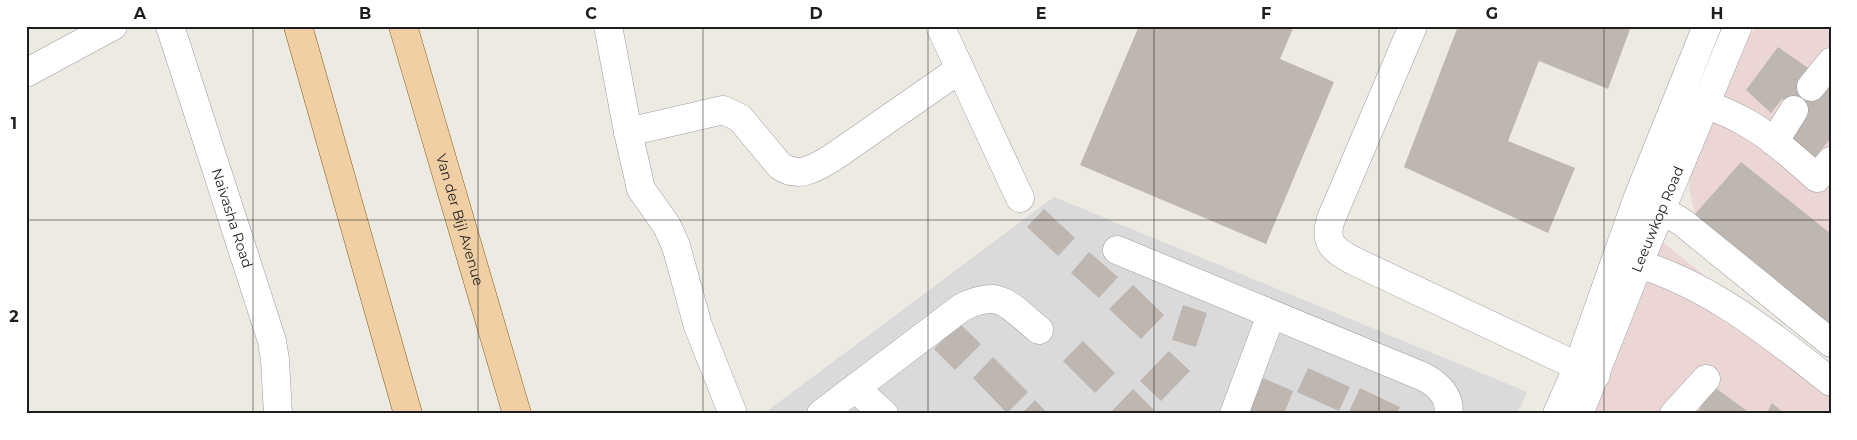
<svg xmlns="http://www.w3.org/2000/svg" width="1857" height="440" font-family="Montserrat,sans-serif">
<style>
.residential{fill:#dbdada}
.commercial{fill:#ecd5d5}
.building{fill:#bdb6b1}
.lines{fill:none;stroke-linecap:round;stroke-linejoin:round}
.minor-casing{stroke:#9e9e9e;stroke-width:29}
.major-casing{stroke:#845d11;stroke-width:29}
.minor{stroke:#fff;stroke-width:28}
.major{stroke:#f0cfa5;stroke-width:28}
.grid{fill:none;stroke:#1d1d1d;stroke-width:1;stroke-opacity:0.55}
.labels{text-anchor:middle;stroke-width:5;stroke-linejoin:round;paint-order:stroke}
.street-label{font-size:14px;fill:#1d1d1d;stroke:#fff}
.neatline{fill:none;stroke:#1d1d1d;stroke-width:2}
.grid-label{font-size:16px;text-anchor:middle;font-weight:bold;fill:#1d1d1d}
</style>
<rect width="100%" height="100%" fill="#edeae4"/>
<path class="residential" d="M1054,197L1527,392L1517,414H763Z"/>
<path class="commercial" d="M1757,26H1831V355L1695,214L1689,187L1690,173L1746,39Z
M1646,229L1831,376V414H1585Z"/>
<path class="building" d="M1139,26H1294L1280,59L1334,82L1266,244L1080,165Z
M1458,26H1629L1630,29L1608,89L1539,61L1508,141L1575,168L1548,233L1404,167Z
M1778,47L1808,68L1800,78L1820,95L1831,81V138L1810,163L1784,141L1794,110L1782,99L1771,113L1746,90Z
M1741,162L1831,234V327L1695,214Z
M1044,209L1075,238L1058,256L1027,227Z
M1089,252L1118,277L1099,298L1071,273Z
M1133,285L1164,315L1141,339L1109,309Z
M1183,305L1207,313L1196,347L1172,340Z
M959,323L981,344L955,370L934,349Z
M1083,341L1115,373L1095,393L1063,361Z
M1169,351L1190,371L1161,401L1140,381Z
M993,357L1028,392L1007,413L973,378Z
M1308,368L1350,387L1339,411L1297,392Z
M1263,378L1293,391L1284,414H1249Z
M1713,386L1751,414H1697Z
M1360,388L1400,407L1397,414H1348Z
M1133,389L1157,413L1109,414Z
M1035,400L1048,414H1021Z
M1772,403L1785,414H1766Z"/>
<g class="lines">
<g class="minor-casing">
<g id="minor">
<path id="s1" d="M170,26L272,341L275,360L278,414"/>
<path d="M608,26L628,132L641,189L667,226L676,246L698,326L733,414"/>
<path d="M940,26L1020,198"/>
<path d="M1413,26L1331,219C1323,242 1334,251 1354,261L1596,375"/>
<path d="M26,73L113,26"/>
<path d="M1811,87L1831,62"/>
<path d="M1689,98C1708,105 1726,111 1743,121C1770,135 1794,158 1817,178L1831,161"/>
<path d="M628,132L723,110L740,118L780,166C799,179 815,168 832,158L960,69"/>
<path d="M1774,142L1794,110"/>
<path d="M1646,201L1682,222L1831,343"/>
<path d="M1117,250L1424,377C1437,384 1452,397 1448,414"/>
<path d="M1622,259C1704,280 1766,331 1831,382"/>
<path d="M855,388L884,414"/>
<path d="M821,414L961,308C1001,287 1009,306 1039,330"/>
<path d="M1234,414L1271,315"/>
<path d="M1557,414L1578,366L1638,197L1707,26"/>
<path id="s2" d="M1579,414L1639,263L1738,26"/>
<path d="M1674,414L1706,379"/>
</g>
</g>
<g class="major-casing">
<g id="major">
<path d="M298,26L408,414"/>
<path id="s3" d="M403,26L517,414"/>
</g>
</g>
<use href="#minor" class="minor"/>
<use href="#major" class="major"/>
</g>
<path class="grid" d="M253,26V414M478,26V414M703,26V414M928,26V414M1154,26V414M1379,26V414M1604,26V414M26,220H1831"/>
<g class="labels">
<g class="street-label">
<text dy="5" stroke="none"><textPath href="#s1" startOffset="202">Naivasha Road</textPath></text>
<text dy="5" stroke="none"><textPath href="#s3" startOffset="202">Van der Bijl Avenue</textPath></text>
<text dy="5" stroke="none"><textPath href="#s2" startOffset="210">Leeuwkop Road</textPath></text>
</g>
</g>
<rect width="1857" height="440" fill="none" stroke="#ffffff" stroke-width="55"/>
<rect x="28" y="28" width="1802" height="384" class="neatline"/>
<g class="grid-label">
<text x="140" y="19">A</text>
<text x="365" y="19">B</text>
<text x="591" y="19">C</text>
<text x="816" y="19">D</text>
<text x="1041" y="19">E</text>
<text x="1266" y="19">F</text>
<text x="1492" y="19">G</text>
<text x="1717" y="19">H</text>
<text x="14" y="129">1</text>
<text x="14" y="322">2</text>
</g>
</svg>
